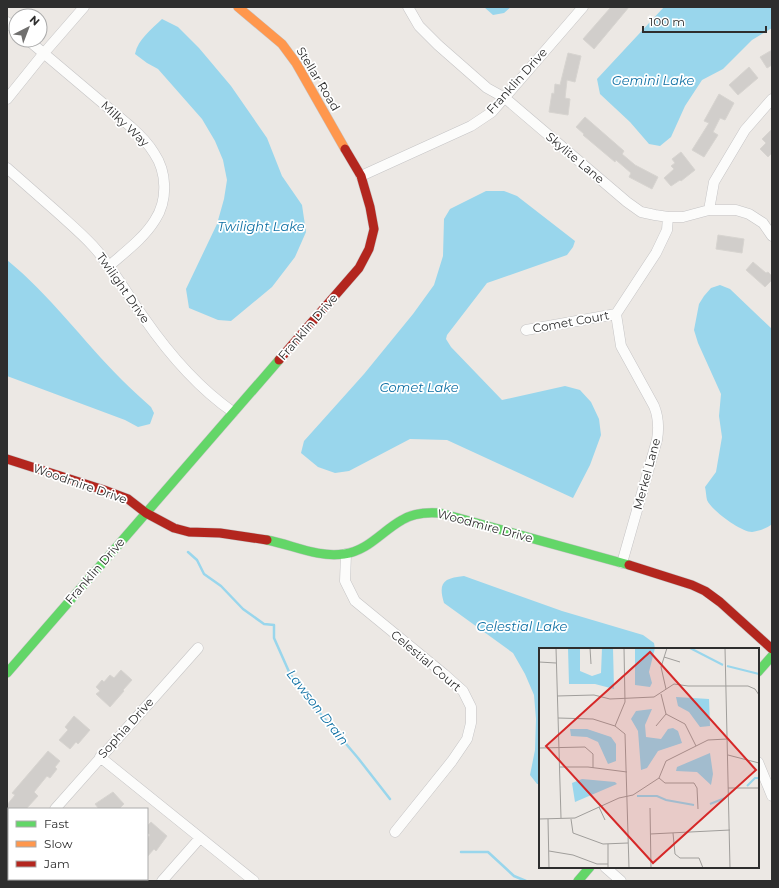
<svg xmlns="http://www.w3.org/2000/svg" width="779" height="888" font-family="Montserrat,sans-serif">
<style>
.water{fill:#99d6ec}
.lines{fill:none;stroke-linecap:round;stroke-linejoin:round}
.stream{stroke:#99d6ec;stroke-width:2.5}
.building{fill:#d1cecb;stroke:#d7d4d0}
.street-casing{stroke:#c5c4c5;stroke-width:11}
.fast-casing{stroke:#c5c4c5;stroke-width:10}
.slow-casing{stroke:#c5c4c5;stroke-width:10}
.jam-casing{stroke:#c5c4c5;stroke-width:10}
.street{stroke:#fcfcfb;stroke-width:10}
.fast{stroke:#63d668;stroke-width:9}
.slow{stroke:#ff974d;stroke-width:9}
.jam{stroke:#b3261e;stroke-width:9}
.labels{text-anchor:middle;stroke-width:3.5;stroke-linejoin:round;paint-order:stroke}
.street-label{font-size:12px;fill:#2e2e2e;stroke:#fff}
.water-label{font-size:13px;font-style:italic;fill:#0d6fa3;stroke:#fff}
.inset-river{fill:none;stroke:#99d6ec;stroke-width:2}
.inset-road{fill:none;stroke:#a09e9b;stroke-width:1}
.view{fill:#d62828;fill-opacity:0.15;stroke:#d62828;stroke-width:2}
.inset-edge{fill:none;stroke:#2e2e2e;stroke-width:2}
</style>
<rect width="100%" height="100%" fill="#ece8e4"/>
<path class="water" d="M484,7H511L504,13L493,15Z
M664,7H772V28L752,40L723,69L702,80L685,106L671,137L660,146L649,144L630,122L600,94L597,79Z
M162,19L178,27L199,48L231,86L267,138L282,176L302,205L306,232L295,257L272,287L231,321L218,320L189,308L186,289L217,224L224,199L227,180L223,160L215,141L202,119L158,69L147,63L135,54C138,39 152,29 162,19Z
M486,191H504L517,196L575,241L573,247L567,255L487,283L447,335L446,339L451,347L502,400L565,386L580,390L591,402L599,419L601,435L590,465L573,498L447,440L410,439L349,471L335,473L318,467L301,453L304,441L364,374L413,314L434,285L443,256L444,219L450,209Z
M7,260C50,295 83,341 122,380C131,389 141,398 151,407L154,413L150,424L138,427L125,420L7,376Z
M720,285L730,289L772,329V524C768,528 758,531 752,532C741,532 711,510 707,500C706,496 706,491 705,487L716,472L722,437L719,416L721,394L698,343L694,330L699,304L704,296L711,288Z
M464,576L562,611L643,635L654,643L655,649H540V784H537L530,775L535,750L536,719L534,695L525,674L513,653L444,603C438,583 443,578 464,576Z"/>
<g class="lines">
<path class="stream" d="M188,552L197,560L204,574L221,586L243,609L264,624L274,625V638L290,674L319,712L358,758L390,799
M461,852H488L514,876L526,881"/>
</g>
<path class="building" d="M611,7H629L594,49L583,39Z
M772,50V65L767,68L760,57Z
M568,53L581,56L575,82L567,80L565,98L570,99L568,115L549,112L552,93L554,94L555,84L560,85Z
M749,67L758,78L738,95L729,85Z
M719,94L734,103L725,120L720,118L713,132L718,135L704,157L692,150L709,123L704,121Z
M585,117L624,151L622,154L635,165L658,177L652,189L629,177L631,173L616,160L615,162L583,135L584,134L576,127Z
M772,129V153L768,157L760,149L766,143L762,139Z
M681,152L695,170L681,181L680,180L671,186L664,178L674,169L671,166L675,163L672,159Z
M718,235L744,239L742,253L716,249Z
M753,262L766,273L768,272L772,276V280L765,287L746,270Z
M121,670L132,680L123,690L124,691L110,707L96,694L100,691L96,687L102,680L104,682L110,675L114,678Z
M74,716L90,730L78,744L76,742L70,749L59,740L68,730L65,727Z
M48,751L60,761L55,767L57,769L50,778L47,776L34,792L38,796L26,809H7V805L15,795L12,793Z
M113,792L124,804L119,809H99L95,804Z
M151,822L167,836L156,851L154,849L147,857V839L150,835L147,832V826Z"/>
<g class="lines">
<g class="street-casing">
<path id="street" d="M408,7L419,26L438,45L487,88L505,98L627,202L641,212L655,215L668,217H683L709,210H736L749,214L763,223L772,236
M7,22L16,30
M28,40L131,127C140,135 148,143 154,153C167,172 168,200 155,220C144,238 125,252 109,266
M7,99L44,53L84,7
M7,168C24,183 41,198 57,212C69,223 82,234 93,246C113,268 127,294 144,318C169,354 197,387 233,412
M361,176L471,126L492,112L583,7
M709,210L714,182L745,130L772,99
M526,330L616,314
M346,554L345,581L355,601L444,674L463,691L471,707V723L467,739L452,761L395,832
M622,563L657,440C659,428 659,418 654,406L621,346L616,314L656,253L667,230L668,217
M100,757L254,881
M758,762L772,796
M55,809L198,648
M7,864L9,862
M605,867L621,881
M162,881L200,838"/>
</g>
<g class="fast-casing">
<path id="fast" d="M267,540C293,545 318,558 344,554C368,551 382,531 402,520C413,513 427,512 440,513L629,565
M758,672L772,656
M7,673L279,360
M578,881L590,867"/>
</g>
<g class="slow-casing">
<path id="slow" d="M238,7L282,44L296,63L345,149"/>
</g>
<g class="jam-casing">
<path id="jam" d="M279,360L359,268L369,249L374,229L370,207L361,176L345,149
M7,459L104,490L128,499L146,513L174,528L189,532L220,533L267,540
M629,565L692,585L705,591L720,602L772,649"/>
</g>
<use href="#street" class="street"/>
<use href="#fast" class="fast"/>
<use href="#slow" class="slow"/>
<use href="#jam" class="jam"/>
</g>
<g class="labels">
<g class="street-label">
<text transform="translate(318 79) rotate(59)" y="4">Stellar Road</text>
<text transform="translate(517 81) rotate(-48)" y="4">Franklin Drive</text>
<text transform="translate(125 124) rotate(43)" y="4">Milky Way</text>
<text transform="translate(575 158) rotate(40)" y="4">Skylite Lane</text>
<text transform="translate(123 288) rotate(55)" y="4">Twilight Drive</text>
<text transform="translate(571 322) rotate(-10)" y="4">Comet Court</text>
<text transform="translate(308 327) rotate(-49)" y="4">Franklin Drive</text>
<text transform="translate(647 474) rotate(-75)" y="4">Merkel Lane</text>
<text transform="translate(80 484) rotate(19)" y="4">Woodmire Drive</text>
<text transform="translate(485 526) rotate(15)" y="4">Woodmire Drive</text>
<text transform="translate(95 571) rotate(-49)" y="4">Franklin Drive</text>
<text transform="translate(426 661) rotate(40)" y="4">Celestial Court</text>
<text transform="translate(126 728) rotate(-48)" y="4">Sophia Drive</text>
</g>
<g class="water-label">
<text x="653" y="85">Gemini Lake</text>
<text x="261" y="231">Twilight Lake</text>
<text x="419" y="392">Comet Lake</text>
<text x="522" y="631">Celestial Lake</text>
<text transform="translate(318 707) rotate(52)" y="5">Lawson Drain</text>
</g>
</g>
<g transform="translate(539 648)">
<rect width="220" height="220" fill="#ece8e4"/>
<path d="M29,0H41V23L53,28L62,25L63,0H74L75,41L56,36H30ZM96,0H116L110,24L113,35L111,39L96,37ZM137,49L170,51L171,78L161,79L150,64L139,58ZM113,61L106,77L107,89L122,91L129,81L134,80L139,83L143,95L119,103L108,120L102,122L99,83L92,71L97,63ZM31,81H48L72,89L77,96V113L69,116L59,94L48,89L32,88ZM171,105L174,126L172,137L158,124L137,123L138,119ZM43,131L76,134L78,136L36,154L33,135Z" fill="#99d6ec"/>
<path class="inset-river" d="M151,0L184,17M188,18L220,26M208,138L216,130H220M98,148H118L127,152L155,157M171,156L186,150"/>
<path class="inset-road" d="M17,0L22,170M51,0L52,16M186,0L191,220M125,9L141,14M0,14L17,15M127,41L122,19L128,0M122,46L127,66L146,76L157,98M18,48L55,47L71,51L115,49L135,36L149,38H209L216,41L220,47M19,70L54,71L76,78L86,86L90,220M76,78L86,54L85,0M117,78L127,66M0,100L46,99L54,106V120M189,107L220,115M21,119H49L88,124M120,130L126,135H155L158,140L159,161M189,140H220M60,159L66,172M111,160L112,220M0,171L36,170L80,150L94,147L120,130L127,113L169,92L188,91M9,171L10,220M32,171L34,185L64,196L89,195M134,185L136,206L141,210H160L164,220M111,186L191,182M69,196V220M10,203L34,207L58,216H69"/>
<path class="view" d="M111,4L217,122L114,215L7,98Z"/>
<rect width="220" height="220" class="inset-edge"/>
</g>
<rect width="779" height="888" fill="none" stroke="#2e2e2e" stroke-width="16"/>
<rect x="8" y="808" width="140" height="72" fill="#ffffff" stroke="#ababab"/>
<rect x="16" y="821" width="20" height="6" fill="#63d668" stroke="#ababab"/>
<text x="44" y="828" font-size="12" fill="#2e2e2e">Fast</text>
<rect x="16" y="841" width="20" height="6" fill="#ff974d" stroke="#ababab"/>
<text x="44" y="848" font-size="12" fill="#2e2e2e">Slow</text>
<rect x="16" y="861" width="20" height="6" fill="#b3261e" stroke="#ababab"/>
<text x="44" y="868" font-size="12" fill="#2e2e2e">Jam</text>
<g transform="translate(28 28) rotate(42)"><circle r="19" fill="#ffffff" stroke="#ababab"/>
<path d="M0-3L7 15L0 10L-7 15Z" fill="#706f6e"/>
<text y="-6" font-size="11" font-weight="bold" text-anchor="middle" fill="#2e2e2e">N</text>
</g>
<path d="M643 26v6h123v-6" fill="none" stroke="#2e2e2e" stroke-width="2"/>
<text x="649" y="26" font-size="12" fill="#2e2e2e" stroke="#ffffff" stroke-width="3" paint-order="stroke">100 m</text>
</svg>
